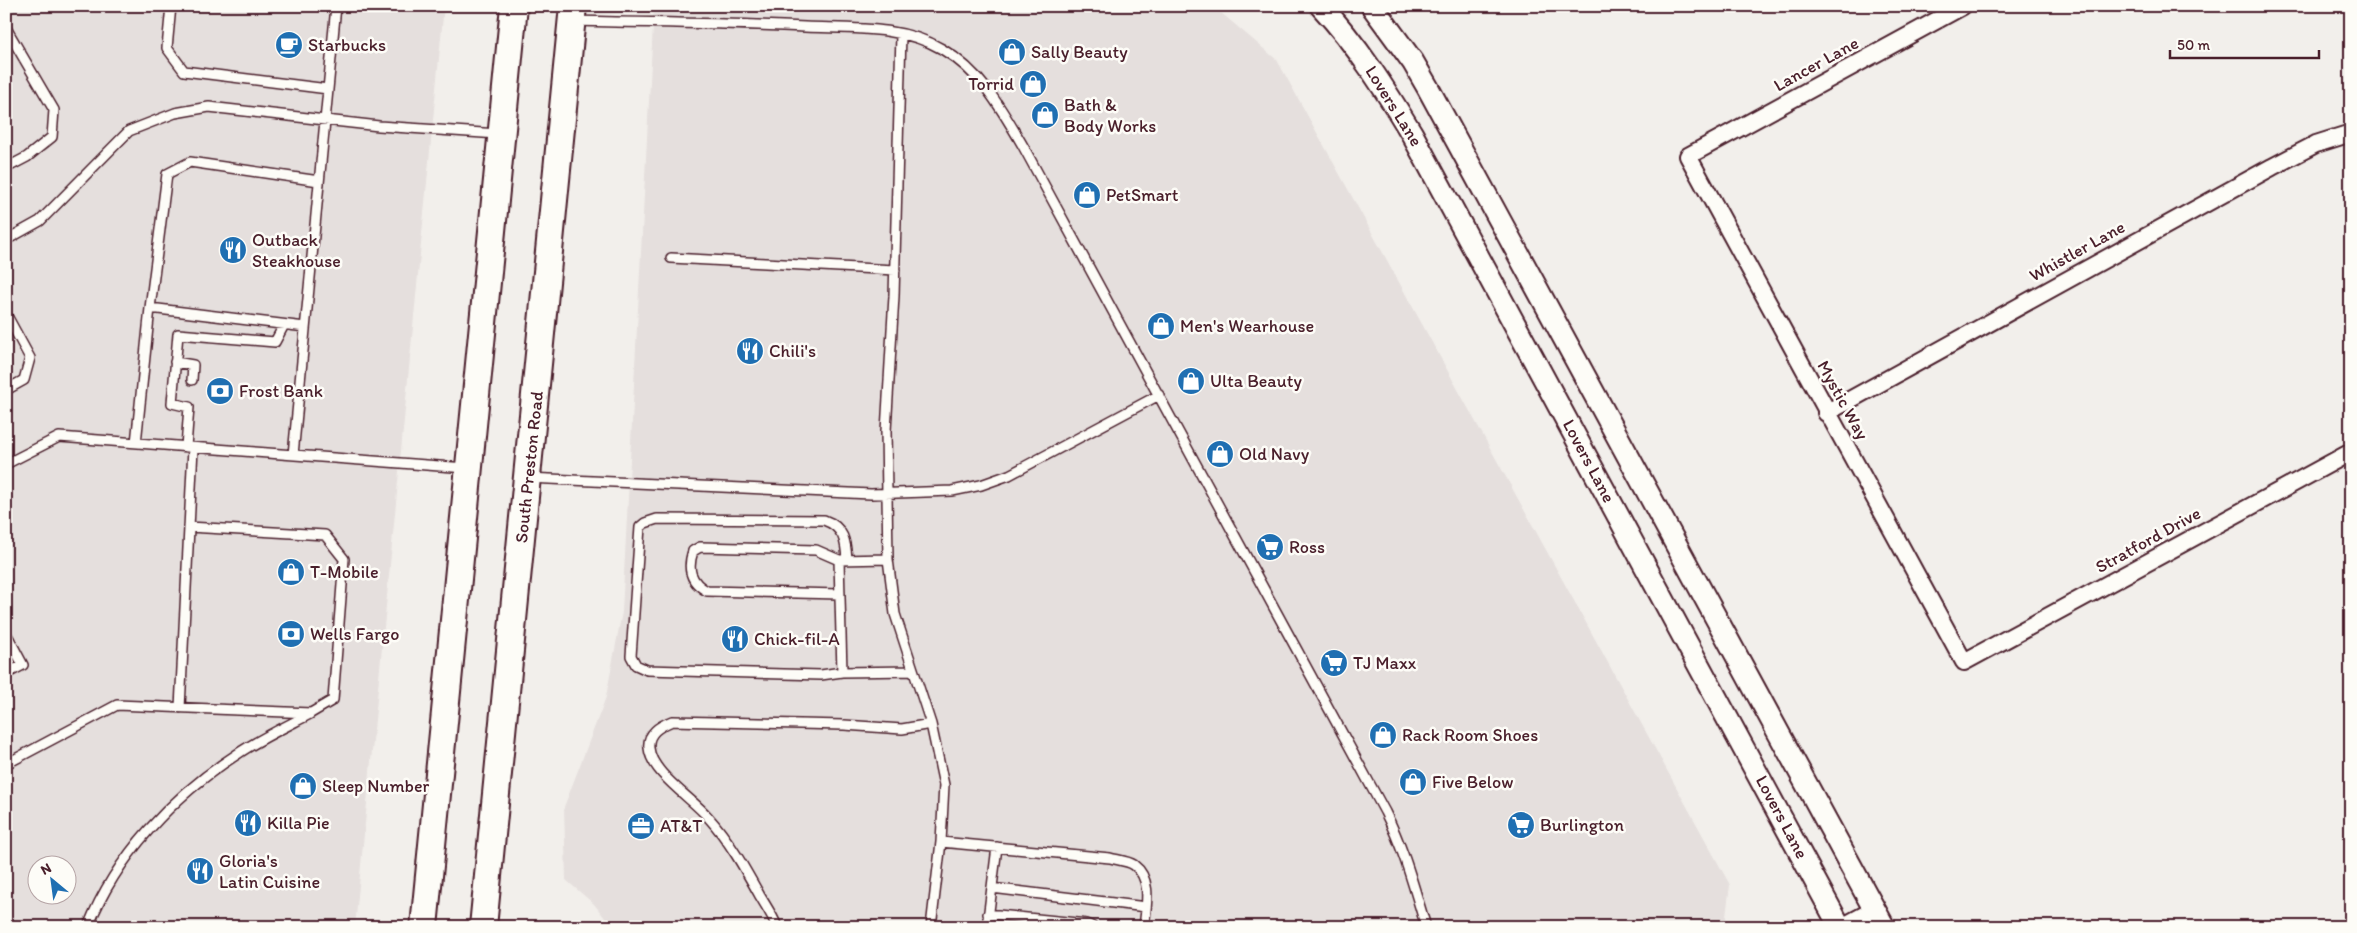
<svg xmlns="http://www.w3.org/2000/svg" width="2357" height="933" font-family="Itim,sans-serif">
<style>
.built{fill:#e5dfdd;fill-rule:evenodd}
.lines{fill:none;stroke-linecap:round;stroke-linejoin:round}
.service-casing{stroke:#4a1f2b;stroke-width:12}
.minor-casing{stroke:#4a1f2b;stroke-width:20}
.tertiary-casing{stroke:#4a1f2b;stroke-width:25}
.primary-casing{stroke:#4a1f2b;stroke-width:30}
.service{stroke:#fdfcf7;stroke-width:9}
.minor{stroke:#fdfcf7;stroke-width:16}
.tertiary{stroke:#fdfcf7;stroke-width:21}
.primary{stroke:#fdfcf7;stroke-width:26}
.labels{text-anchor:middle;stroke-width:5;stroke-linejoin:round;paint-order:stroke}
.poi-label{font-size:18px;fill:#4a1f2b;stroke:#fdfcf7;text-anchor:start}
.street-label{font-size:18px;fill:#4a1f2b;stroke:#fdfcf7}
</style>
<rect width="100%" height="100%" fill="#f2efeb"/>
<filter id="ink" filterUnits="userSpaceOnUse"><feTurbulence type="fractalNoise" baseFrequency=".02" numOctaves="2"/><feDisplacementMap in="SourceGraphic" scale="10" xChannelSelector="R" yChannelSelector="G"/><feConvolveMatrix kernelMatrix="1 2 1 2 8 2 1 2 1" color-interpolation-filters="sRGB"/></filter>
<g filter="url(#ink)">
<path class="built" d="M6,6H444L355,927H6ZM38,866H68V896H38Z
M654,6H1213L1277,60L1730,885L1725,924L1722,927H612L594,904L566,880L564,807L606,697L622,612Z"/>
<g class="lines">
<g class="service-casing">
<path id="service" d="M171,6L167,48L184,71L328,89
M574,21C651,23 728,23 805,27C850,29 902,25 942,49C981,72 1001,108 1023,146L1385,812C1404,849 1414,888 1426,927
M6,28L54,110L52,137L27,157L6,168
M901,34L894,296L886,431L888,559L895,614L931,724L944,785L941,842L931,927
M6,240L40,221L129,131L175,113L209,107L379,126L498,134
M671,258L895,270
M150,308L167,174L190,162L319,181
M6,314L30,358L24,380L6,390
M175,362L193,365L192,380
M136,443L150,308L305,327
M186,447L189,407L172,403L178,334L275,342L284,325
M293,455L336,6
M6,464L59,437L466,468
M528,478L871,494L952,491L981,485L1009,475L1159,395
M888,559L839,560L842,672L913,671
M839,560L816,550L700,547L693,551C687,569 690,582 707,591L839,594
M6,633L23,665L6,674
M842,672L821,675L647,670L636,665L631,656L640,527L645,523L657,519L824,520C844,527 846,542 847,560
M180,708L193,448
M6,764L117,705L311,713L333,700L344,559L325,535L189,527
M941,842L1110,858C1117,860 1128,861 1134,865C1153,879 1146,907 1144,927
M992,888L1146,907
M988,914L1087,924L1093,927
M88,927C116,856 173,796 236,755C259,739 285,727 310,714
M777,927C773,916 766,906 760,896C745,869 729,840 708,817C692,798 651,773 649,748C647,733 660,726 672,721L844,725L902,729L931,724
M987,927L997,847"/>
</g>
<g class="minor-casing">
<path id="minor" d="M1963,6L1688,156L1964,662L2351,452
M1826,413L2272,167L2316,144L2351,133"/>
</g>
<g class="tertiary-casing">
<path id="tertiary" d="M1321,6C1357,45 1385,89 1412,134L1840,927
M1372,6L1413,62L1428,88L1884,927
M1847,927L1875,912"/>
</g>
<g class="primary-casing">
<path id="primary" d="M424,927L514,6
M483,927L573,6"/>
</g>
<use href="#service" class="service"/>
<use href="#minor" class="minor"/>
<use href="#tertiary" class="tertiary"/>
<use href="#primary" class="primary"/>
</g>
</g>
<defs>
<g id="cafe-disc" transform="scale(1.4375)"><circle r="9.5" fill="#1f6fb2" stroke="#fdfcf7"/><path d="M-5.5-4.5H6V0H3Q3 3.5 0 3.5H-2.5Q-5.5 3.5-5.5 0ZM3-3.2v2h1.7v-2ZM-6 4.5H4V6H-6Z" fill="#fff"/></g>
<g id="shop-disc" transform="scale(1.4375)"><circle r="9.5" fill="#1f6fb2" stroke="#fdfcf7"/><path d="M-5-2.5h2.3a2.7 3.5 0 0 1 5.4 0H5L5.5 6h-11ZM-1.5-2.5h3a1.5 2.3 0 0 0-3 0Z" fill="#fff"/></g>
<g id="restaurant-disc" transform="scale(1.4375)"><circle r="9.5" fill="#1f6fb2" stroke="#fdfcf7"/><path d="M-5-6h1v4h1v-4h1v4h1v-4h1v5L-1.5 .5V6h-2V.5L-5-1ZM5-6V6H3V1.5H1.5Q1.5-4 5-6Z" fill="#fff"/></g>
<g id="bank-disc" transform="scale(1.4375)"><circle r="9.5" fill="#1f6fb2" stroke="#fdfcf7"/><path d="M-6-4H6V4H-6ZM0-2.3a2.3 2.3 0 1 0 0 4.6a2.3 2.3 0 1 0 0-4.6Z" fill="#fff"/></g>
<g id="supermarket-disc" transform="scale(1.4375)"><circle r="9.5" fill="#1f6fb2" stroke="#fdfcf7"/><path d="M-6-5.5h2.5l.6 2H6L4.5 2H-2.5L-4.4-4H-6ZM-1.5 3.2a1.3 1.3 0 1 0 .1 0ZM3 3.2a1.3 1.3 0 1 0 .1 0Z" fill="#fff"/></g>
<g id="office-disc" transform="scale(1.4375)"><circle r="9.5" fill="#1f6fb2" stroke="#fdfcf7"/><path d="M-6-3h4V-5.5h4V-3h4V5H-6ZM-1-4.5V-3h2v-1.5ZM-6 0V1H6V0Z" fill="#fff"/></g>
</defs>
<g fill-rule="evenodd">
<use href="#cafe-disc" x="289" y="45"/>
<use href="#shop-disc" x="1012" y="52"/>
<use href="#shop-disc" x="1033" y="84"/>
<use href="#shop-disc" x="1045" y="115"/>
<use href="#shop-disc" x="1087" y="195"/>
<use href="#restaurant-disc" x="233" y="250"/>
<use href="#shop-disc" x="1161" y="326"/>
<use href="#restaurant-disc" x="750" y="351"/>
<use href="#shop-disc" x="1191" y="381"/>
<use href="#bank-disc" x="220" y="391"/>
<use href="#shop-disc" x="1220" y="454"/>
<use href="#supermarket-disc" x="1270" y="547"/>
<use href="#shop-disc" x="291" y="572"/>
<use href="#bank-disc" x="291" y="634"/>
<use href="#restaurant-disc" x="735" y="639"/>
<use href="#supermarket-disc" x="1334" y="663"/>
<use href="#shop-disc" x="1383" y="735"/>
<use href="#shop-disc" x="1413" y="782"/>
<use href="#shop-disc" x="303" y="786"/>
<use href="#restaurant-disc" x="248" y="823"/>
<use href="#supermarket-disc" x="1521" y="825"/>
<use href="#office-disc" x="641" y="826"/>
<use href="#restaurant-disc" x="200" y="871"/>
</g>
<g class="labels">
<g class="poi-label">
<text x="308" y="51">Starbucks</text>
<text x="1031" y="58">Sally Beauty</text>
<text x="1014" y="90" text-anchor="end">Torrid</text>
<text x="1064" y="111">Bath &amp;<tspan x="1064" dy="21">Body Works</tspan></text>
<text x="1106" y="201">PetSmart</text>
<text x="252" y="246">Outback<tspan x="252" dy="21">Steakhouse</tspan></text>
<text x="1180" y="332">Men's Wearhouse</text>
<text x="769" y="357">Chili's</text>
<text x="1210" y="387">Ulta Beauty</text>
<text x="239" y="397">Frost Bank</text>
<text x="1239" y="460">Old Navy</text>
<text x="1289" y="553">Ross</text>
<text x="310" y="578">T-Mobile</text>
<text x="310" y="640">Wells Fargo</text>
<text x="754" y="645">Chick-fil-A</text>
<text x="1353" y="669">TJ Maxx</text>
<text x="1402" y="741">Rack Room Shoes</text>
<text x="1432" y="788">Five Below</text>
<text x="322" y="792">Sleep Number</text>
<text x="267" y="829">Killa Pie</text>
<text x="1540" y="831">Burlington</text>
<text x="660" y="832">AT&amp;T</text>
<text x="219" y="867">Gloria's<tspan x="219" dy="21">Latin Cuisine</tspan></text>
</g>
<g class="street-label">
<text transform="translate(1816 64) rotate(-29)" y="6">Lancer Lane</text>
<text transform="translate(1394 106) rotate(58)" y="6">Lovers Lane</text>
<text transform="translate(2077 251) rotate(-29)" y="6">Whistler Lane</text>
<text transform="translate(1843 400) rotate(61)" y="6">Mystic Way</text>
<text transform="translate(1589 461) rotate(62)" y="6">Lovers Lane</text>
<text transform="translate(529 467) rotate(-84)" y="6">South Preston Road</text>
<text transform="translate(2148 540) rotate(-29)" y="6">Stratford Drive</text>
<text transform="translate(1782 817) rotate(62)" y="6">Lovers Lane</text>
</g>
</g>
<rect width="2357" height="933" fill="none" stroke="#fdfcf7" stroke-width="25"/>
<rect x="12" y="12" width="2332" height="908" fill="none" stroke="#4a1f2b" stroke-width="2" filter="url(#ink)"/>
<g transform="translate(52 880) rotate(331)"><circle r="24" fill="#fdfcf7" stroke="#b5a4a5"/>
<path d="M0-4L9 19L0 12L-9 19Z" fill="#1f6fb2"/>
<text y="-8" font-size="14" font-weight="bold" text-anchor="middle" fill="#4a1f2b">N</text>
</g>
<path d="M2170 50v8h149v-8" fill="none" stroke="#4a1f2b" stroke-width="2.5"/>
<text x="2177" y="50" font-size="15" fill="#4a1f2b" stroke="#fdfcf7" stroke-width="4" paint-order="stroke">50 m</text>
</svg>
